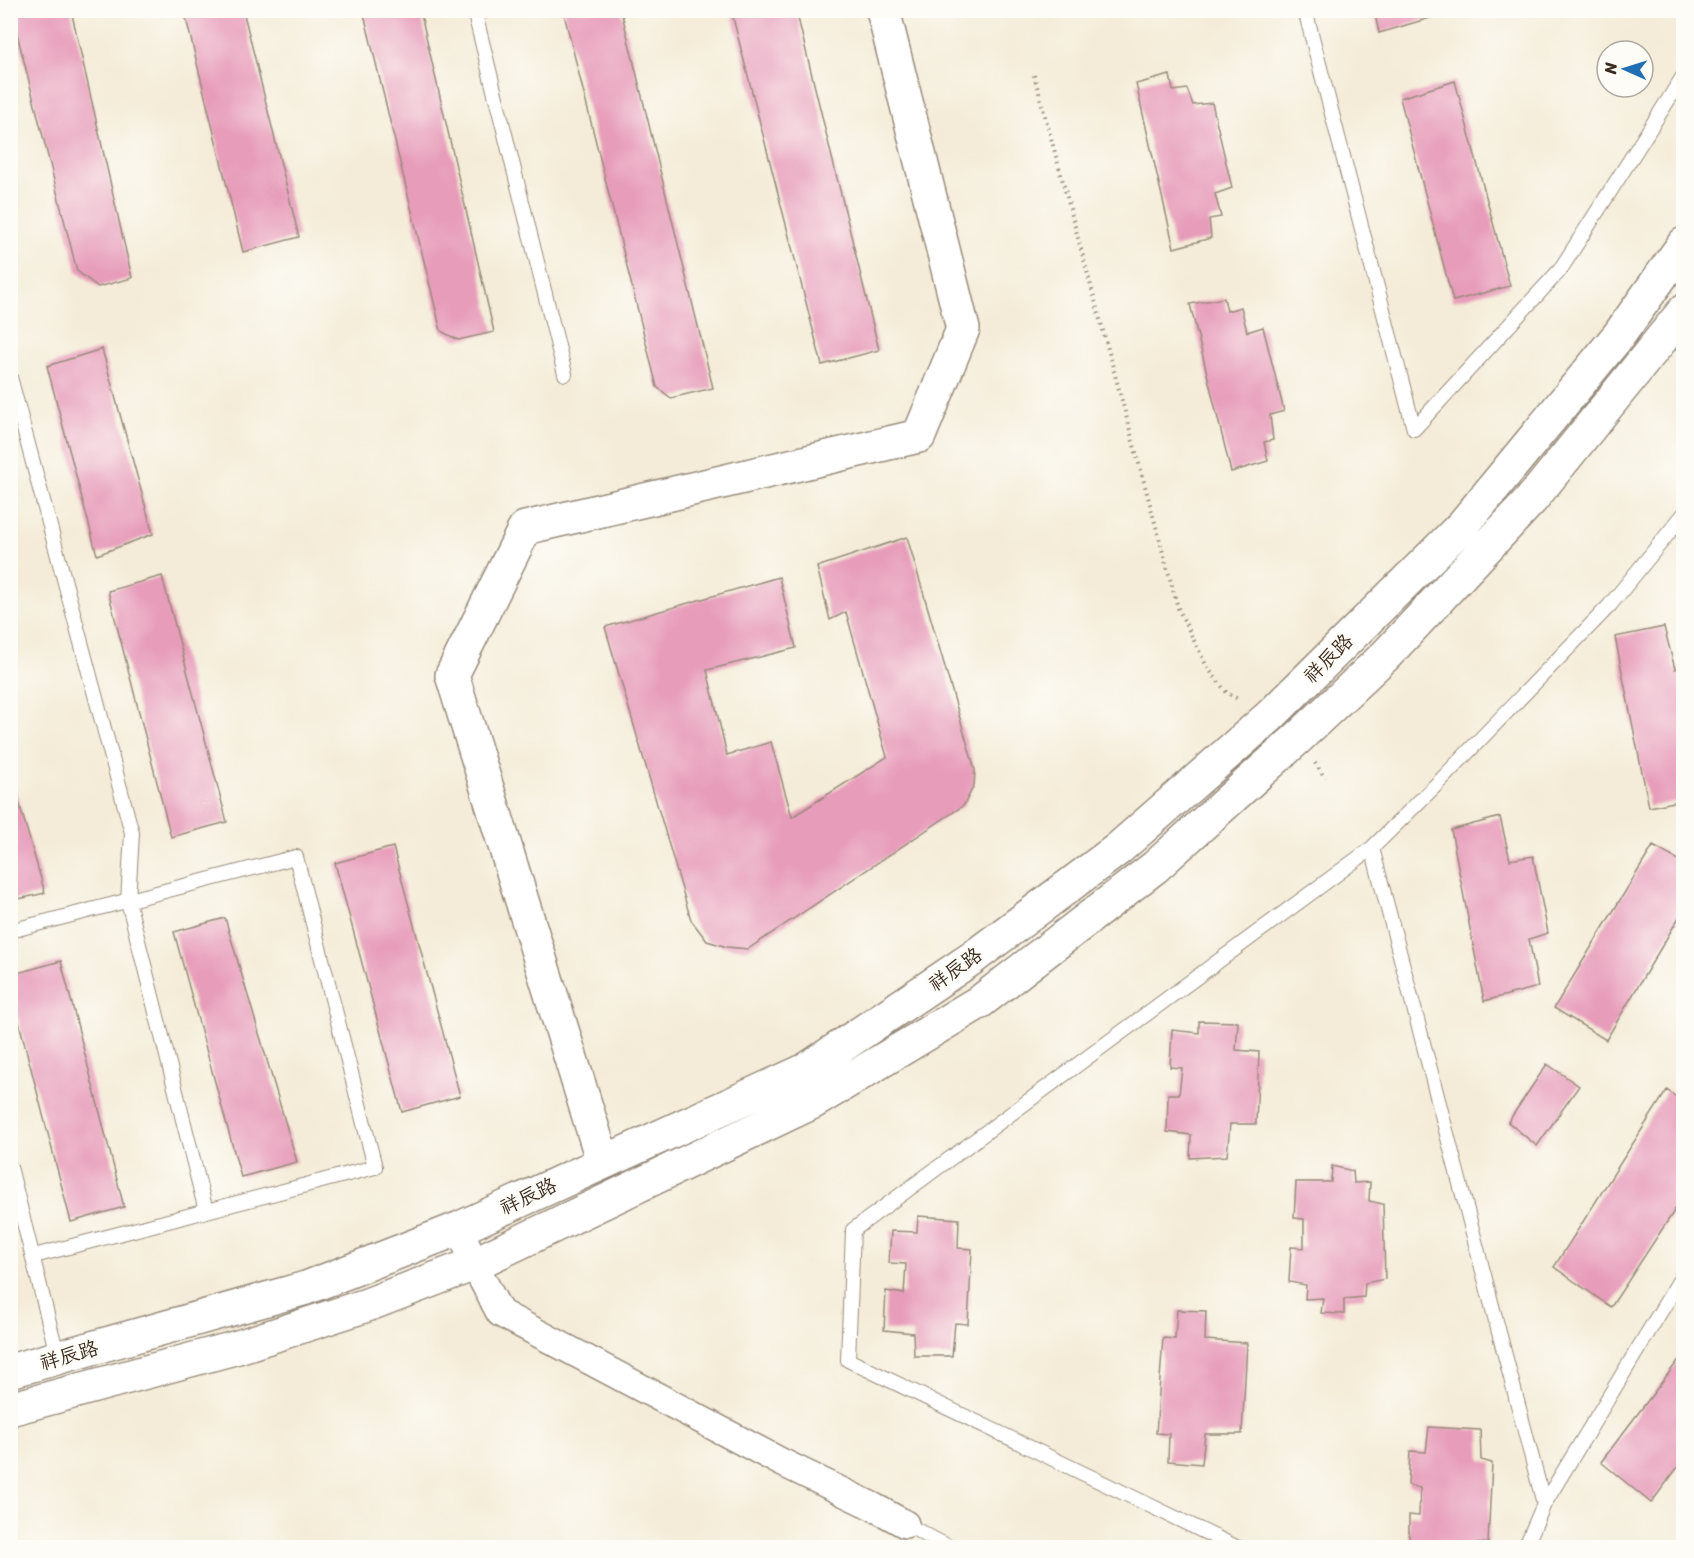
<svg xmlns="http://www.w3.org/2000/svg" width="1694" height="1558" font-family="Sriracha,'LXGW WenKai TC',sans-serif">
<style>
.building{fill:#e79cba}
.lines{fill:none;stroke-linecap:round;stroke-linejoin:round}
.lane-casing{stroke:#988b7b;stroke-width:16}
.street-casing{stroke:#988b7b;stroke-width:30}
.secondary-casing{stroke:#988b7b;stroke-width:36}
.path{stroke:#988b7b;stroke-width:4;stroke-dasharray:1.5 4.5;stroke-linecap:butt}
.lane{stroke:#fff;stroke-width:14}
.street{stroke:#fff;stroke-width:27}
.secondary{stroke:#fff;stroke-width:33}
.labels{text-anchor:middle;stroke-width:5;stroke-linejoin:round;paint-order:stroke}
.street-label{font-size:20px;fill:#3b2a1e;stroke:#fdfcf7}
</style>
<rect width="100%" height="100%" fill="#fdfcf7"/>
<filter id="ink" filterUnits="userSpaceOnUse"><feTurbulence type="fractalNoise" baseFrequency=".0167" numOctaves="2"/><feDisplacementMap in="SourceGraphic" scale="12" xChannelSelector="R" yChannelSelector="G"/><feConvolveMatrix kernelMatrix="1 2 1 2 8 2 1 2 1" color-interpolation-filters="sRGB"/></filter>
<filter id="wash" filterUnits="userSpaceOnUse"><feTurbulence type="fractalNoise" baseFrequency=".008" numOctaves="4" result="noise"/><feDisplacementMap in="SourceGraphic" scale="24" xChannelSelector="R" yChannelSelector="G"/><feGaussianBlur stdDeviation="1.35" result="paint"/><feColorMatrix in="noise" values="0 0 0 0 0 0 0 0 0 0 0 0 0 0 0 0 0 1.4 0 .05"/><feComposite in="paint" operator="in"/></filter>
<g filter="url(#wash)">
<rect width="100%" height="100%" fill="#f4ecd8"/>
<g id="blocks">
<path class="building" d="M11,10H71L132,278L98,287L77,271Z
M184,10H243L299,237L243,252Z
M363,10H420L494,332L458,340L441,331Z
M563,10H621L713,388L671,398L657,387Z
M731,10H796L879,350L822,365Z
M1374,10H1435L1437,16L1379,33Z
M1170,75L1173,91L1187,89L1193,105L1212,103L1232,188L1215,194L1221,217L1209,219L1211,238L1174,248L1136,84Z
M1455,81L1510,286L1453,301L1400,98Z
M1224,298L1227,311L1241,307L1247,332L1263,327L1284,411L1270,415L1273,440L1264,442L1268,461L1231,472L1190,304Z
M102,349L153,534L97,555L47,366Z
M907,537L975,770L974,785L964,805L748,949L727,947L707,941L691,920L605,627L779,577L796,648L707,670L727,755L771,742L792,817L887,757L846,612L830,620L817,567Z
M162,576L227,822L171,837L108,591Z
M1664,627L1675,669L1684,666V800L1649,807L1615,637Z
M10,771L45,893L10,901Z
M1500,817L1510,860L1533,856L1548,933L1529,939L1538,987L1484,1001L1451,830Z
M1653,846L1684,863V909L1606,1040L1554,1008Z
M393,847L460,1096L402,1112L335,863Z
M225,918L297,1162L241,1177L174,932Z
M61,961L124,1207L71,1222L10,988V975Z
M1199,1021L1238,1022L1236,1050L1259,1052L1256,1124H1230L1227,1156L1190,1158L1191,1135L1167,1132L1168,1094H1179L1182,1068L1170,1067L1172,1030L1199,1033Z
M1547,1064L1579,1086L1537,1146L1508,1122Z
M1667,1090L1684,1103V1196L1611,1307L1554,1267Z
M1332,1166L1353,1171L1354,1183L1370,1182L1369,1201L1383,1204L1385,1279L1365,1283L1364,1297L1344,1299V1314L1321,1313L1323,1298L1305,1299L1306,1285L1289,1282L1291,1247L1304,1248V1219L1294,1218L1296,1182H1331Z
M918,1216L959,1219L958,1248L972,1249L968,1324L955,1323L952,1356H914L913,1333L884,1330L886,1291L904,1294L906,1264L889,1263L891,1231L917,1232Z
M1177,1310L1206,1311L1205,1340L1247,1343L1242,1434H1205L1202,1464L1168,1461L1169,1434L1156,1433L1163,1338L1175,1339Z
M1684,1353V1459L1651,1503L1601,1462Z
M1429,1427L1480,1430L1481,1460L1492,1463L1488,1543L1477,1544L1476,1548L1409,1547V1515L1419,1516L1420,1488L1408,1485L1410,1451L1426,1452Z"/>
</g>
</g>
<g filter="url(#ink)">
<use href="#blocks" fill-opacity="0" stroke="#988b7b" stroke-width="1.5"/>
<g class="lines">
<g class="lane-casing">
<path id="lane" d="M474,10L565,374
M1305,10L1414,429L1560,270L1684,75
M10,377L132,833L128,901L206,1211
M1684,514L1610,605L1438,783L1372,848L1544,1504L1684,1273
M10,931L296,857L375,1167L34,1256
M10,1167L58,1358
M905,1524L951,1548
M1238,1548L848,1360L853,1230L1372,848
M1525,1548L1544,1504"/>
</g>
<g class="street-casing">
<path id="street" d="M460,1228L474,1264L500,1313L781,1462L874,1507L905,1524"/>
</g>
<g class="secondary-casing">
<path id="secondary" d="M603,1162L452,675L525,528L919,436L963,329L883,10
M10,1371L306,1288L460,1228L806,1070L971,959L1118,849L1270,716L1462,526L1619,335L1684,244
M10,1409L238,1347L367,1305L474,1264L813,1102L981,1001L1155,867L1298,738L1386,655L1531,500L1684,311"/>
</g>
<path class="path" d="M1034,75L1178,608L1207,667L1227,693L1240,700
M1315,763L1325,778"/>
<use href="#lane" class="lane"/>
<use href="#street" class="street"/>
<use href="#secondary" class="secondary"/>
</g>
</g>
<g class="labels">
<g class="street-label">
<text transform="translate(1328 658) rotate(-45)" y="7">祥辰路</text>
<text transform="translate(955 969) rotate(-35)" y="7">祥辰路</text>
<text transform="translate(528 1196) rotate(-25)" y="7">祥辰路</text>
<text transform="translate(69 1355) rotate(-16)" y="7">祥辰路</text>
</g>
</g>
<rect width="1694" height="1558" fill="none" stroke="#fdfcf7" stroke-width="36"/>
<g transform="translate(1625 69) rotate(273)"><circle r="28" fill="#fdfcf7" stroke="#afa8a0" stroke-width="1.5"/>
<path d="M0-4.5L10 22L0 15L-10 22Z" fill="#1f6fb2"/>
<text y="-9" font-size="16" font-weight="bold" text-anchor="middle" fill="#3b2a1e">N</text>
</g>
</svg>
